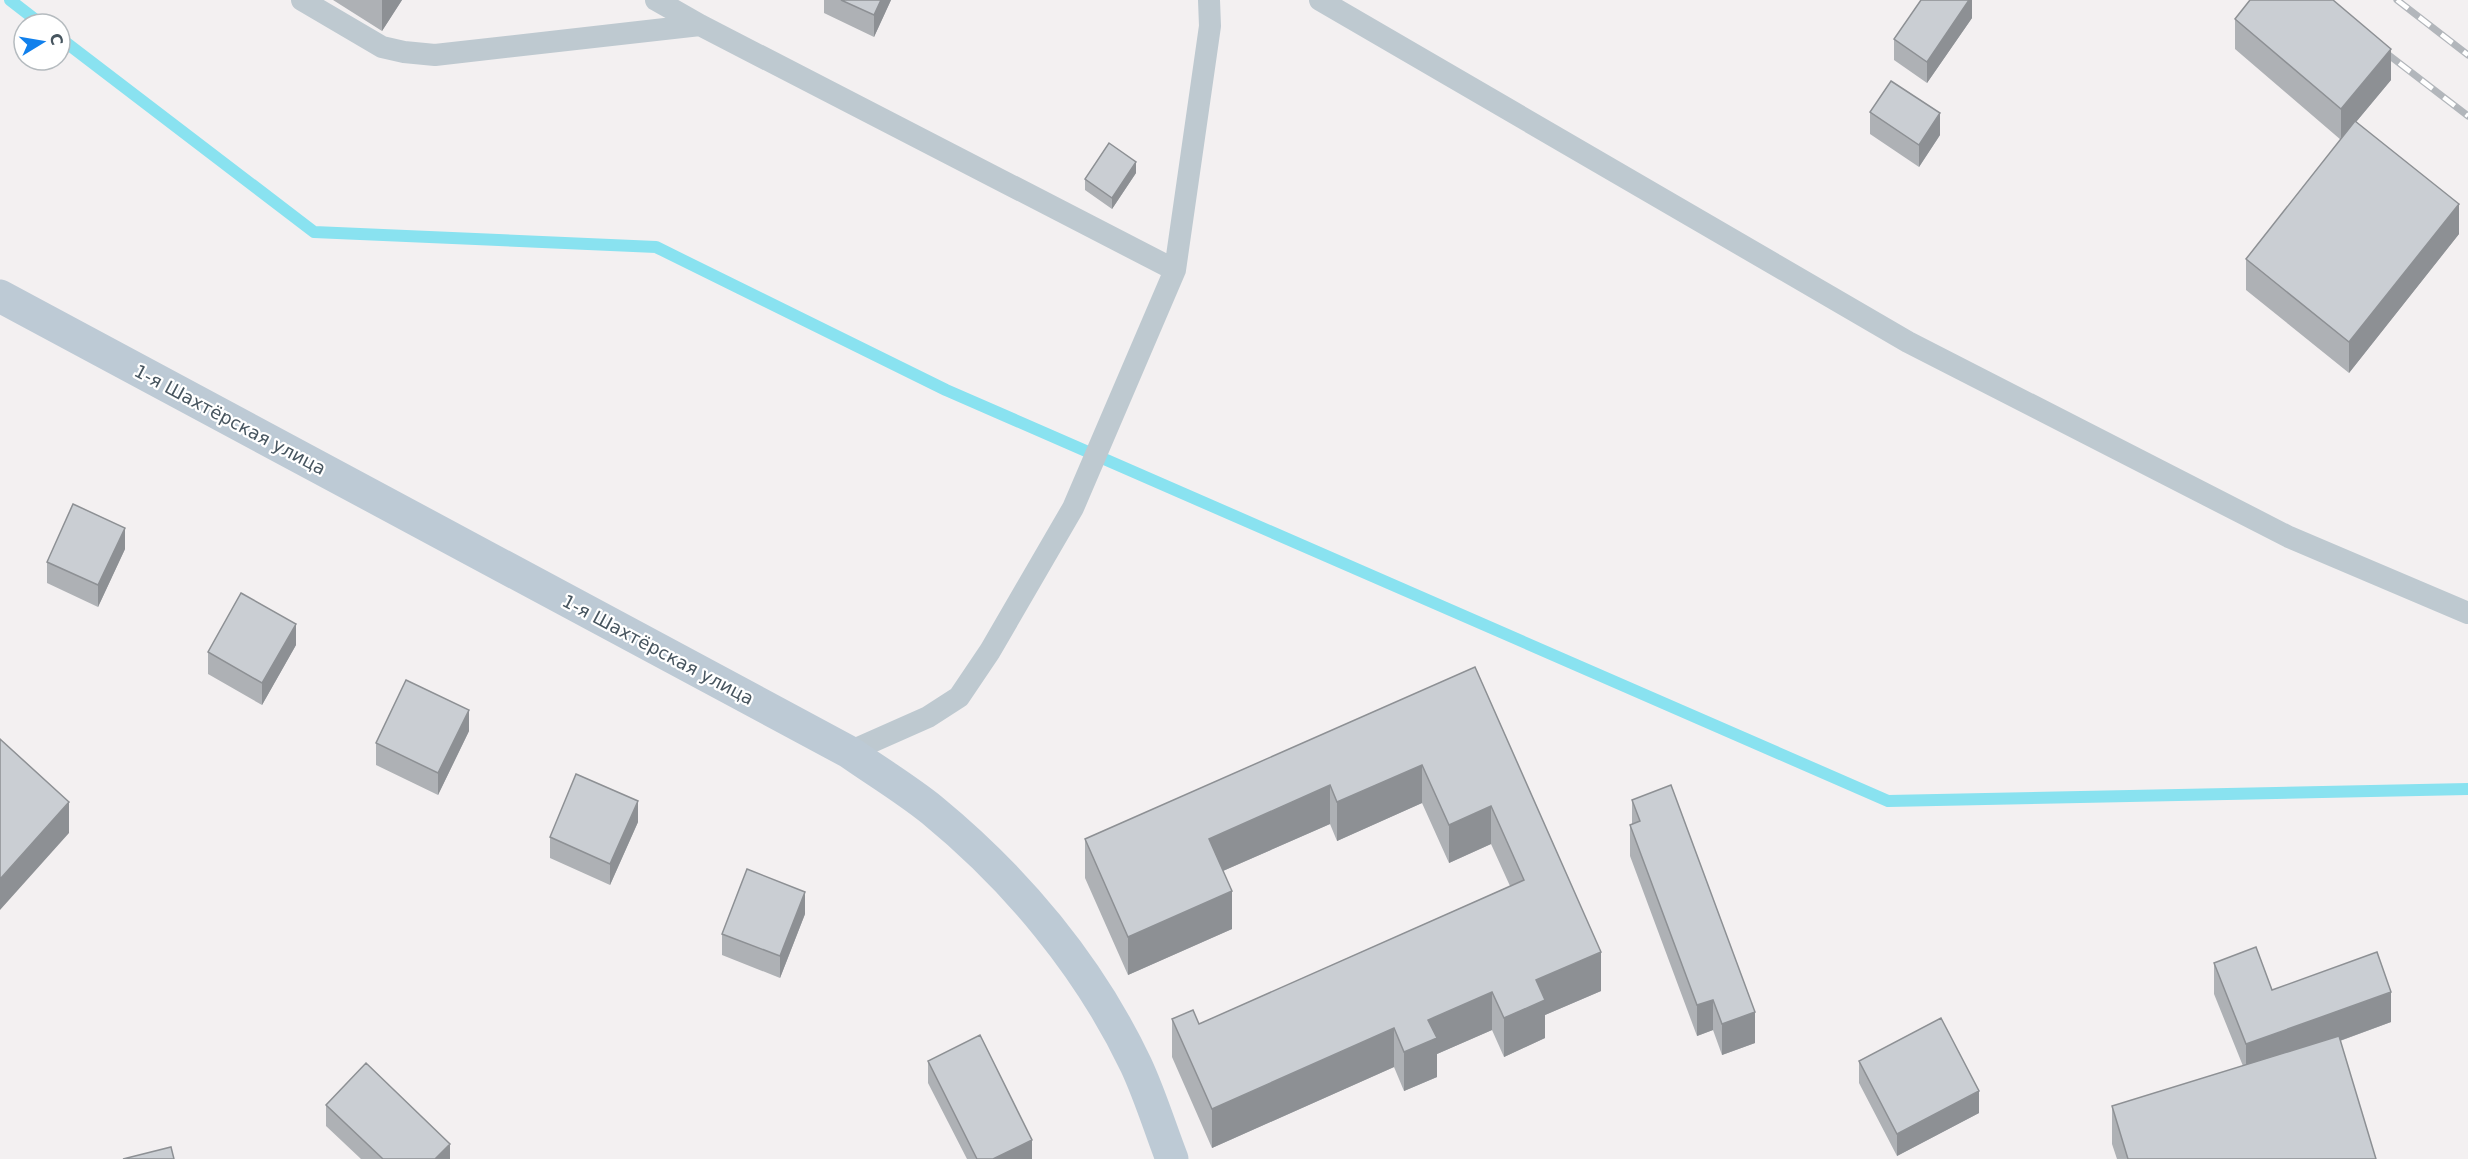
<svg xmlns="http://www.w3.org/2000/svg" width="2468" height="1159" font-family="'DejaVu Sans',sans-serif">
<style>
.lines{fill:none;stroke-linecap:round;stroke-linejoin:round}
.stream{stroke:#89e2f0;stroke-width:12}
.lane{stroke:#bec9d0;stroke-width:22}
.secondary{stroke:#bdcad5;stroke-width:33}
.rail-casing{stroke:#b2b6bb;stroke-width:7}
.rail{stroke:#fff;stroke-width:4.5;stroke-dasharray:14;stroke-linecap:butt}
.wall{fill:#aeb1b5}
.shaded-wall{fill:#8d9094}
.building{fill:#caced3;stroke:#8d9094;stroke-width:1.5}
.labels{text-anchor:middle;stroke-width:4.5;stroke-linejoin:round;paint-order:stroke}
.street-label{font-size:18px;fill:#47555f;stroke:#fff}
</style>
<rect width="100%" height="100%" fill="#f3f0f1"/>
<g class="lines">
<path class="stream" d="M10,0L41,24
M60,38L314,232L656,247L946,390L1888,801L2468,789"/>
<path class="lane" d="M302,0L382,47L404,52L435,55L700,25
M656,0L700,25L1175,270
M1320,0L1908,342L2289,537L2468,613
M849,752L928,717L959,697L990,651L1073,508L1175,270L1210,26L1209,0"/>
<path class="secondary" d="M0,296L849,752C876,771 906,789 932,810C1016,879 1089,966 1136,1065C1150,1095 1160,1128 1172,1159"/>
<g class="rail-casing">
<path id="rail" d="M2397,0L2468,55
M2377,46L2468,116"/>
</g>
<use href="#rail" class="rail"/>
</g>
<path class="wall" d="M333,0H402L382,31Z
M824,0H891L874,37L824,13Z
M1972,0V18L1927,83L1894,60V39Z
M2235,19L2391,80L2356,122L2459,234L2349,373L2246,290V259L2341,140L2235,49Z
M1870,112L1940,135L1919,167L1870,134Z
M1136,173L1112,209L1085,190V179Z
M125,549L98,607L47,583V562Z
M296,645L262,705L208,674V652Z
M1475,667L1601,991L1545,1015V1038L1504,1057L1492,1030L1437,1054V1077L1404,1091L1394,1067L1212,1148L1172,1057V1019L1199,1024L1510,886L1491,844L1449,863L1422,803L1337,841L1330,824L1223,871L1232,929L1128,975L1085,878V839Z
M469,731L438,795L376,765V743Z
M1632,800L1755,1043L1722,1055L1713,1030L1697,1036L1630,856V825L1632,824Z
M638,822L610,885L550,858V837Z
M805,914L780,978L722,955V934Z
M2214,963L2272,990L2391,1022L2340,1041L2376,1159H2117L2112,1144V1106L2243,1066L2214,994Z
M928,1061L1032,1159H967L928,1083Z
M1859,1061L1979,1113L1897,1156L1859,1083Z
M326,1105L450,1159H361L326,1126Z"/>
<path class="shaded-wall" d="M382,0H402L382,31Z
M881,0H891L874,37V15Z
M1969,0H1972V18L1927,83V62Z
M2391,49V80L2341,140V109Z
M1940,113V135L1919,167V145Z
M1136,162V173L1112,209V198Z
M2459,204V234L2349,373V342Z
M125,528V549L98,607V585Z
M296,624V645L262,705V683Z
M469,710V731L438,795V773Z
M1422,765V803L1337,841V802Z
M1330,785V824L1209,877V839Z
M638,801V822L610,885V864Z
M69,802V833L0,910V879Z
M1491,806V844L1449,863V825Z
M1232,891V929L1128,975V937Z
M805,892V914L780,978V956Z
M1601,952V991L1545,1015V1038L1504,1057V1018L1536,980Z
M1492,992V1030L1437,1054V1077L1404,1091V1052L1428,1020Z
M2391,992V1022L2246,1075V1044Z
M1713,1000V1030L1697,1036V1005Z
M1755,1012V1043L1722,1055V1024Z
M1394,1028V1067L1212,1148V1109Z
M1979,1091V1113L1897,1156V1134Z
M1032,1140V1159H993Z
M450,1144V1159H435Z"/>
<path class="building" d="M841,0H881L874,15Z
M1921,0H1969L1927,62L1894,39Z
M2250,0H2333L2391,49L2341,109L2235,19Z
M1891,81L1940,113L1919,145L1870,112Z
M2355,121L2459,204L2349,342L2246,259Z
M1109,143L1136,162L1112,198L1085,179Z
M73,504L125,528L98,585L47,562Z
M241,593L296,624L262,683L208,652Z
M1475,667L1601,952L1536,980L1545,1000L1504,1018L1492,992L1428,1020L1437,1038L1404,1052L1394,1028L1212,1109L1172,1019L1193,1010L1199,1024L1524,880L1491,806L1449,825L1422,765L1337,802L1330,785L1209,839L1232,891L1128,937L1085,839Z
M406,680L469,710L438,773L376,743Z
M0,739L69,802L0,879Z
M576,774L638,801L610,864L550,837Z
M1671,785L1755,1012L1722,1024L1713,1000L1697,1005L1630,825L1640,821L1632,800Z
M747,869L805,892L780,956L722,934Z
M2256,947L2272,990L2377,952L2391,992L2246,1044L2214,963Z
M1941,1018L1979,1091L1897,1134L1859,1061Z
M980,1035L1032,1140L993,1159H977L928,1061Z
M2339,1036L2376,1159H2128L2112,1106Z
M366,1063L450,1144L435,1159H383L326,1105Z
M171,1147L174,1159H123Z"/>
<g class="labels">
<g class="street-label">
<text transform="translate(230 420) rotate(28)" y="6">1-я Шахтёрская улица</text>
<text transform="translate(658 650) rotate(28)" y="6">1-я Шахтёрская улица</text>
</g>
</g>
<g transform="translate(42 42) rotate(79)"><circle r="28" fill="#ffffff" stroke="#b5bbbf" stroke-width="1.5"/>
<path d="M0-4.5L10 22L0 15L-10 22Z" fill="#1180ec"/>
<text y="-9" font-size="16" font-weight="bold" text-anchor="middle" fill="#47555f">С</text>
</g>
</svg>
